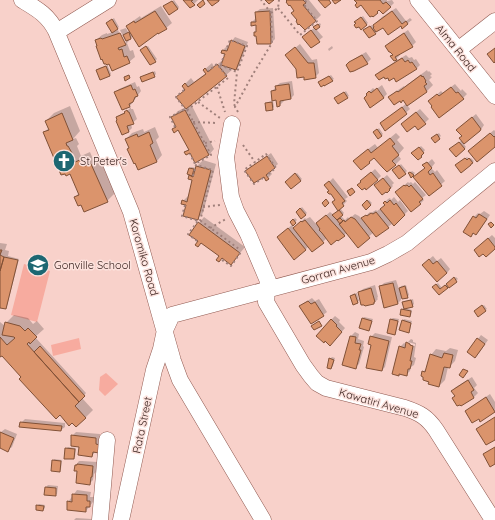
<svg xmlns="http://www.w3.org/2000/svg" width="495" height="520" font-family="Quicksand,sans-serif">
<style>
.green{fill:#f7ab9f}
.shadow{fill:#0003;fill-rule:evenodd}
.building{fill:#db946c;stroke:#815137}
.lines{fill:none;stroke-linecap:round;stroke-linejoin:round}
.minor-casing{stroke:#915a51;stroke-width:17}
.path{stroke:#a0807b;stroke-width:2;stroke-dasharray:2 3;stroke-linecap:butt}
.minor{stroke:#fff;stroke-width:16}
.labels{text-anchor:middle;stroke-width:3;stroke-linejoin:round;paint-order:stroke}
.street-label{font-size:11px;fill:#341d19;stroke:#fce2dd}
.poi-label{font-size:11px;fill:#341d19;stroke:#fce2dd;text-anchor:start}
</style>
<rect width="100%" height="100%" fill="#f8d1ca"/>
<path class="green" d="M24,264L50,271L37,322L11,315Z
M79,338L81,349L53,356L51,345Z
M106,373L118,384L105,396L99,390L100,377Z"/>
<path class="shadow" d="M174,0L179,7L178,9L166,5Z
M185,0H198L194,4Z
M287,0H309L321,15L315,21L298,20L295,11Z
M356,0H387V1L392,0L394,3L390,7L380,9L377,12L361,4Z
M161,6L172,23L166,28L133,36L127,43L130,51L133,50L135,57L129,62H110L107,64L111,74L110,76L97,70L99,68L108,65L96,40L102,35L107,33V34L113,32L107,23L114,18L119,27L113,32L118,30L124,44L126,42L120,30L126,28L128,32L131,31L127,26L133,21L140,16L141,18Z
M273,8L275,39L271,43H258L255,33L257,31V24L252,22L256,18V12L260,9Z
M396,8L406,21L410,18L412,20L408,23L403,27L401,25L383,26L375,33L366,29L372,25L373,26L382,17Z
M363,16L368,23L361,28L356,22Z
M320,23L321,25L316,29L323,37L311,47L303,37Z
M408,30L416,42L412,46L399,54L400,55L396,59L391,56L393,54L386,46L390,42Z
M235,37L248,42L239,66L236,69L230,67L232,70L226,75L191,104L214,149L209,155L191,151L185,152L189,149L179,129L173,130L177,126L172,117L178,111L186,107L178,97L186,89L183,86L191,78L194,82L206,73L204,70L212,63L214,67L224,59L227,54L222,52L223,50L227,46L229,47L232,41Z
M300,44L312,60L317,59L319,73L315,77L305,76L297,69L290,52Z
M148,46L157,59L155,61L143,49Z
M332,46L333,48L329,51L328,49Z
M366,52L371,59L367,63L347,65L354,59Z
M406,55L409,58L412,57L414,60L416,59L420,65L416,69L394,77L377,75L380,71Z
M427,70L428,72L429,71L432,74L430,76L432,77L429,80L433,85L427,91L407,105L410,109L386,130L385,120L407,103L404,99L390,97L395,92L404,86V87Z
M155,71L156,74L154,76L141,77L143,76Z
M331,75L334,79L332,80L321,81Z
M292,81L294,95L291,98L284,100V101L280,105L272,91L276,87V86L280,83Z
M135,82L137,87L139,86L141,91L130,106L115,93L119,89Z
M455,84L461,91L462,89L467,94L463,98L433,106L429,101L441,91L443,93Z
M382,85L387,94L384,97L371,106L367,94L373,88L375,90Z
M346,91L349,96L347,97H337Z
M273,101L274,107L272,109L266,104L268,102Z
M70,106L80,131L73,139L76,138L79,144L77,146L81,156L90,152L93,159L99,157L115,193L107,201L82,204L75,197L79,193L71,173L44,132L49,128L46,121L54,113Z
M131,107V109H133L137,119L131,124L132,128L128,132L118,120L117,117L121,114L126,112Z
M420,109L429,119L418,129L415,125L406,120Z
M476,114L484,125L480,131L463,143L466,147L456,155L452,148L462,140L463,136L461,126Z
M155,127L159,137L156,140L162,155L157,161L130,147L126,139L132,133L143,129L144,132Z
M379,128L383,134L378,138L376,131Z
M494,130L495,131V146L473,147Z
M396,133L400,137L397,140L404,148L398,155L401,159L396,164L387,171L374,157L361,169L360,155L375,144L378,148Z
M439,133L441,136L435,141L434,136Z
M421,146L425,150L422,154L423,155L418,159L413,153Z
M271,153L278,164L270,171L272,174L267,179L264,175L250,168Z
M467,157L469,159L471,158L474,161L471,164H458Z
M432,159L435,163L431,168L435,172L437,170L445,181L429,195L425,168L424,166Z
M203,160L216,164L203,213L197,219L187,204L183,201L189,195L194,180L189,176L191,174L190,168L191,167L197,168V166Z
M401,164L407,171L400,178L394,171Z
M375,169L381,176L377,180L365,178Z
M412,171L415,173L412,176L410,173Z
M297,173L302,179L291,188L286,182Z
M387,175L394,183L392,185L393,186L389,190L379,182Z
M333,178L348,197L345,199L347,201L340,208L344,213L341,216L345,220L348,217L349,219L355,214L359,216L362,219L370,212L371,213L376,210L377,211L380,209L381,210L385,205L384,203L388,199L390,198L391,200L394,197L398,202L400,200L408,211L394,224L393,223L388,227L374,232L358,246L347,232L344,236L327,238L313,251L309,246L305,250L282,233L292,225L294,228L305,218L306,219L310,217L316,224L330,212L334,215L339,210L333,202L336,199L326,185Z
M408,182L409,183L411,182L413,184L415,182L426,195L422,198L424,200L420,204L396,192Z
M369,200L372,203L366,208L363,205Z
M302,207L307,213L302,218L297,212Z
M484,211L490,215L480,230L476,233L474,232L471,236L464,231L474,217L478,213L480,214Z
M204,217L245,247L236,258L231,264L199,241V223Z
M295,218L297,220L293,224L291,222Z
M492,235L495,238V248L479,246Z
M0,243L7,244L5,250L9,251L8,256L19,259L7,306L5,308L0,307Z
M433,256L437,261L441,258L450,269L447,273L427,261Z
M456,277L458,279L439,294L433,287L438,283L442,288Z
M396,280L399,289L401,286L406,285L409,295L407,297L401,298V300L398,303L380,287L384,283Z
M375,285L378,297L377,298L378,299L374,303L359,293L363,289Z
M357,293L359,301L357,302L351,296L353,294Z
M312,298L315,301L319,299L327,312L323,315L301,306L304,303Z
M413,299L414,304L412,306L403,303L405,301Z
M484,305L487,309L485,310H477Z
M404,308L412,310L411,315L410,316L402,310Z
M14,315L28,318L33,324L37,321L44,329L35,337L86,393L82,398L93,410L85,418L60,414L22,377L2,355H0V322L5,326L6,323Z
M335,316L340,320L339,322L345,328L334,341L331,320Z
M364,317L373,319L370,328L369,330L363,318Z
M393,318L399,319L396,332L395,334L388,332L391,319Z
M404,319L412,321L410,330L408,332L403,320Z
M355,332L359,334L358,339L364,341L363,346L364,347L359,364L355,367L344,364L351,336Z
M375,333L392,337L385,367L382,370L372,344L371,337Z
M481,335L488,340L479,353L475,357L478,339Z
M411,339L413,340V342L416,343L414,357L416,358L414,365L411,367L410,371L406,375L401,373L399,375L400,347L404,343L406,344ZM408,342L415,344V346L408,344Z
M450,348L458,350L455,361L449,367H448L445,380L439,386L430,381L423,372L427,368L431,355L436,349L446,351Z
M332,357L335,358L333,366L331,368L330,359Z
M472,377L477,385L474,388L478,393L474,397L461,405L452,391L456,387Z
M490,394L495,402V411L480,420L479,418L466,411L470,408Z
M25,419L65,423V427L61,430L21,423Z
M5,429L17,434L12,447L8,450L0,447V435L1,432Z
M76,432L100,434L99,441H103L92,456L80,446L72,436Z
M68,447L76,448L75,457L73,458L66,449Z
M54,459L62,460L61,469L60,471L53,461Z
M79,461H82L97,462L96,472L94,474L93,480L89,484L78,470L76,465Z
M48,485L58,486L57,494L55,495L46,494V487Z
M77,490L91,492L90,497H94L93,502L86,511L68,502Z
M39,504L45,505V508L43,510L37,506Z
M76,518L92,519L91,520H74Z"/>
<path class="building" d="M183,0H193L191,1L195,5L190,8Z
M203,0L205,4L200,8L197,5Z
M207,0H219V1L212,6Z
M265,0H274L269,4Z
M286,0H303L306,3L303,5L316,21L305,30L299,24L298,25L296,21L297,20L291,13L294,11L290,5L289,6L286,2L287,1Z
M318,0H329L331,3L325,8Z
M332,0H341L335,4Z
M354,0H380L383,4L386,2L391,7L383,14L379,10L377,12L378,13L373,17L372,16L370,17L361,5L357,8L355,5L357,3Z
M172,1L178,9L169,15L163,6Z
M155,11L167,29L158,34V33L139,47L126,26L134,21L135,23Z
M270,11L271,44H257L256,36H254V32H256V25L251,26V22H256L255,12Z
M392,11L402,24L406,21L408,24L402,29L401,26L388,35L383,28L376,32L373,28L374,27L373,25Z
M361,17L367,25L361,30L359,27L356,28L354,25L356,23L354,22Z
M112,19L118,29L112,33L106,23Z
M318,24L320,27L316,30L313,27Z
M370,26L376,34L369,38L363,30Z
M311,30L320,42L311,48L302,37Z
M129,32L131,39L126,41L123,35Z
M120,33L126,45L118,48L119,50L122,49L124,57L127,56L130,63L112,71L109,64L107,65L106,64H104L102,59L101,60L96,46H97L95,40L101,38L102,39Z
M404,33L413,47L395,57L397,60L394,61L390,56L393,55L390,52H389L385,46Z
M231,40L245,46L236,70L221,65L225,54L221,53L222,50L227,51Z
M146,46L156,62L150,65L140,50Z
M295,47L308,63H314L316,78L304,80V77L297,78L296,69L285,55Z
M495,48V62L494,63L487,54Z
M362,55L368,64L354,71L350,72L346,65L349,62Z
M402,58L405,62L408,60L410,63L412,62L417,69L396,82L394,78L389,81L388,78L385,79L384,77L379,80L375,75Z
M217,64L227,76L186,109L176,97L185,90L182,86L185,83L188,87L206,74L203,70L205,68L208,72Z
M106,66L110,76L100,80L96,70Z
M153,72L155,77L142,82L140,77Z
M129,75L130,78L125,81L124,77Z
M421,75L422,77L423,76L426,81L425,82L427,84L424,86L427,92L407,106L403,100L401,103L400,101L394,105L388,97L397,91L398,92Z
M329,76L333,81L324,86V85L321,87L318,82Z
M289,84L291,99L280,101V106L277,107L276,100L272,101L271,91L276,90L275,86Z
M131,85L133,90L135,89L138,96L135,97L133,102L129,104L130,107L122,110L114,92Z
M451,87L456,93L458,92L464,99L439,118L431,107L432,106L428,101L437,94L439,96Z
M377,88L384,98L370,108L364,98L367,95L366,94L369,91L371,93Z
M344,92L348,98L338,104L334,98Z
M272,102L273,110L266,111L265,103Z
M402,107L407,114L385,131L380,123Z
M127,110L128,112H129L134,124L127,126L129,132L122,135L116,121L117,120L116,117L125,113L124,112Z
M185,110L209,155L195,163L190,153L186,155L184,152L189,150L178,130L174,133L172,129L176,127L171,117Z
M416,112L426,124L418,130L415,126L407,132L401,124Z
M62,113L73,140L66,143L67,146H68L72,153L70,154L73,163L82,159L85,166L91,164L108,202L84,212L81,205L78,206L74,197L79,195L70,174L66,176L65,174L61,175L43,132L49,130L45,121Z
M472,117L481,129L480,131L464,144L459,138L462,136L456,130Z
M377,129L382,136L378,139L373,132Z
M149,132L153,143L150,145L157,162L138,170L135,163L134,164L127,149L129,148L125,139L137,134L138,137Z
M490,133L494,137L495,136V147L477,162L468,151Z
M437,134L440,139L435,143L431,138Z
M390,138L395,144L392,146L399,155L392,161L396,165L387,172L383,168L374,158L369,162L370,163L361,170L353,161L368,149L371,153Z
M459,142L465,149L456,157L449,149Z
M419,147L424,153L421,156L422,157L418,160L411,153Z
M267,156L275,168L266,175L269,179L266,181L264,177L254,183L245,171Z
M465,158L467,160L469,158L473,163L471,164V165L461,173L455,165Z
M427,162L432,168L428,172L430,175L433,173L442,186L429,196L413,177L425,168L422,165Z
M399,165L406,174L399,179L392,170Z
M196,166L211,170L198,220L183,216L186,205L181,204L182,200L187,202L192,180L188,179L189,175L193,177Z
M189,168L194,169L192,176L187,174Z
M371,172L378,180L366,190L365,188L362,190L357,185L361,182L360,181Z
M410,172L414,175L411,178L409,174L408,173Z
M295,173L301,181L291,189L285,182Z
M383,178L391,188L389,189L390,190L387,193L386,192L382,195L374,185Z
M329,181L345,201L342,203L344,206L338,211L332,202L335,200L331,194H329L327,192L329,191L324,185Z
M404,185L405,186L407,185L409,187L411,185L423,199L419,202L421,204L411,212L395,192Z
M352,188L355,192L350,196L347,191Z
M326,199L329,203L325,207L322,203Z
M367,200L371,205L366,210L362,205Z
M390,200L394,205L396,203L405,215L394,226L380,209L385,205L383,203L385,201L387,203Z
M300,208L306,215L301,219L296,212Z
M339,210L343,215L337,220L332,215Z
M376,212L389,228L376,237L361,218L366,215L367,216L371,213L373,214Z
M479,214L487,219L476,235L473,233L471,237L463,232L473,216L476,218Z
M326,215L345,236L338,241L337,240L331,245L322,233L319,230L320,229L316,223Z
M351,217L355,219L370,238L358,248L339,224L344,220L345,222Z
M340,218L343,221L340,224L337,220Z
M293,219L296,223L293,226L290,222Z
M305,220L324,243L312,252L293,228L301,221L302,222Z
M198,222L240,253L231,265L222,258L219,262L216,260L219,256L201,243L198,247L195,245L198,241L189,235Z
M491,222L494,225L491,228L488,224Z
M288,228L306,250L294,260L277,237Z
M488,238L495,247V249L486,257L483,254L479,257L474,250Z
M0,250H2L0,255L4,257L0,271Z
M4,257L18,260L6,309L0,308V271Z
M429,259L433,264L437,261L447,273L437,282L422,265Z
M454,277L457,282L449,288L446,284Z
M393,283L398,304L384,308L379,286Z
M436,284L440,289L445,285L448,288L439,295L432,287Z
M405,286L408,298L402,299L399,288Z
M371,288L375,302H374V304L365,306L364,305H361L358,292Z
M355,294L358,303L353,305L350,296Z
M411,300L413,307L404,309L402,302Z
M308,301L311,304L315,302L324,316L311,324L299,306Z
M482,305L486,311L478,317L474,311Z
M401,309L411,311L410,317L400,315Z
M362,318L372,321L369,331L359,328Z
M331,319L337,325L336,326L342,332L330,346L325,341L324,343L316,336Z
M390,319L398,321L395,335L387,333Z
M402,320L411,323L409,333L399,330Z
M319,321L322,326L314,330L311,326Z
M5,322L20,326L25,331L28,328L37,337L30,344L29,342L27,344L79,402L75,406L86,418L76,427L72,423L69,426L60,415L56,419L19,379L21,377L2,356L0,357V337L7,345L15,338L14,337L2,335Z
M350,336L356,337L355,343L361,344L359,350H361L356,369L342,365Z
M370,336L389,341L382,371L366,368L371,345L368,344Z
M477,338L485,344L475,358L467,352Z
M406,342L410,344V345L413,346L410,361H412L410,369H408L407,376L399,374V376L392,374L399,346L405,348Z
M40,346L85,396L79,402L34,352Z
M444,353L453,355L450,368L444,367L439,387L428,384L429,382L423,380V377L421,376L422,371L425,372L430,354L442,358Z
M329,358L334,360L331,369L327,368Z
M463,369L468,371L463,378L459,375Z
M468,380L474,390L471,392L474,398L461,406L460,405L457,406L452,398L455,396L451,391Z
M486,397L495,412L480,422L479,419L472,423L465,411Z
M495,417V440L486,445L476,429Z
M20,422L62,426L61,431L19,427Z
M0,432L14,438L8,452L0,448Z
M71,435L96,438V444L100,445L99,453L93,452L92,457L78,455L79,447L71,446Z
M495,447V464L490,467L483,454Z
M65,448L75,449L74,459H64Z
M52,460L61,461L60,472L51,471Z
M77,464L93,466L92,477H91L90,485L76,483L77,471H74L75,465H77Z
M45,487L56,488V496L44,495Z
M72,494L87,495V501H90V507H86V512L67,510V501L72,502Z
M36,505L44,506L43,511L36,510Z"/>
<g class="lines">
<g class="minor-casing">
<path id="minor" d="M22,0C37,9 48,15 56,31L131,212L173,361L180,380L263,520
M418,0L495,96
M56,31L63,28L108,0
M458,50L495,21
M232,124L226,157L231,197L236,211L248,234L268,281L266,302L303,365L311,376L317,383L326,388L405,408C420,413 427,417 436,430L493,520
M100,520L107,440
M121,520L154,370L161,349L165,330L172,315L371,262L388,254L407,243L495,171"/>
</g>
<path class="path" d="M278,8L300,35L317,21L305,6L306,2L305,0
M271,13L278,8L279,0
M220,65L237,72L247,46L230,40L226,50
M221,65L224,55
M217,87L225,112
M184,90L176,97L185,109
M198,102L220,118
M235,106L234,104L237,72
M187,110L228,78L217,64L208,71
M238,112L235,107L253,74L272,43L271,13L261,0
M193,122L218,123
M175,127L170,117L185,109L187,110L211,155L195,164L190,154
M205,143L215,141
M243,145L255,162
M193,176L196,165L213,170L200,221
M263,178L254,184L244,170L266,154L276,168L267,175
M185,205L182,216L198,221
M203,207L220,205
M210,228L226,219
M197,241L188,234L198,221H201L239,249
M222,260L231,266L241,252"/>
<use href="#minor" class="minor"/>
</g>
<defs>
<g id="church-disc" transform="scale(1.15)"><circle r="9.5" fill="#1d6772" stroke="#fce2dd"/><path d="M-1.2-6h2.4v3.5h3.3v2.4h-3.3V6h-2.4V-.1h-3.3v-2.4h3.3Z" fill="#fff"/></g>
<g id="school-disc" transform="scale(1.15)"><circle r="9.5" fill="#1d6772" stroke="#fce2dd"/><path d="M0-5L7-2L0 1L-7-2ZM-4 1L0 2.5L4 1V4Q0 6-4 4Z" fill="#fff"/></g>
</defs>
<g fill-rule="evenodd">
<use href="#church-disc" x="64" y="161"/>
<use href="#school-disc" x="38" y="265"/>
</g>
<g class="labels">
<g class="street-label">
<text transform="translate(456 48) rotate(51)" y="4">Alma Road</text>
<text transform="translate(144 257) rotate(74)" y="4">Koromiko Road</text>
<text transform="translate(338 270) rotate(-16)" y="4">Gorran Avenue</text>
<text transform="translate(379 403) rotate(16)" y="4">Kawatiri Avenue</text>
<text transform="translate(142 425) rotate(-78)" y="4">Rata Street</text>
</g>
<g class="poi-label">
<text x="80" y="165">St Peter's</text>
<text x="54" y="269">Gonville School</text>
</g>
</g>
</svg>
